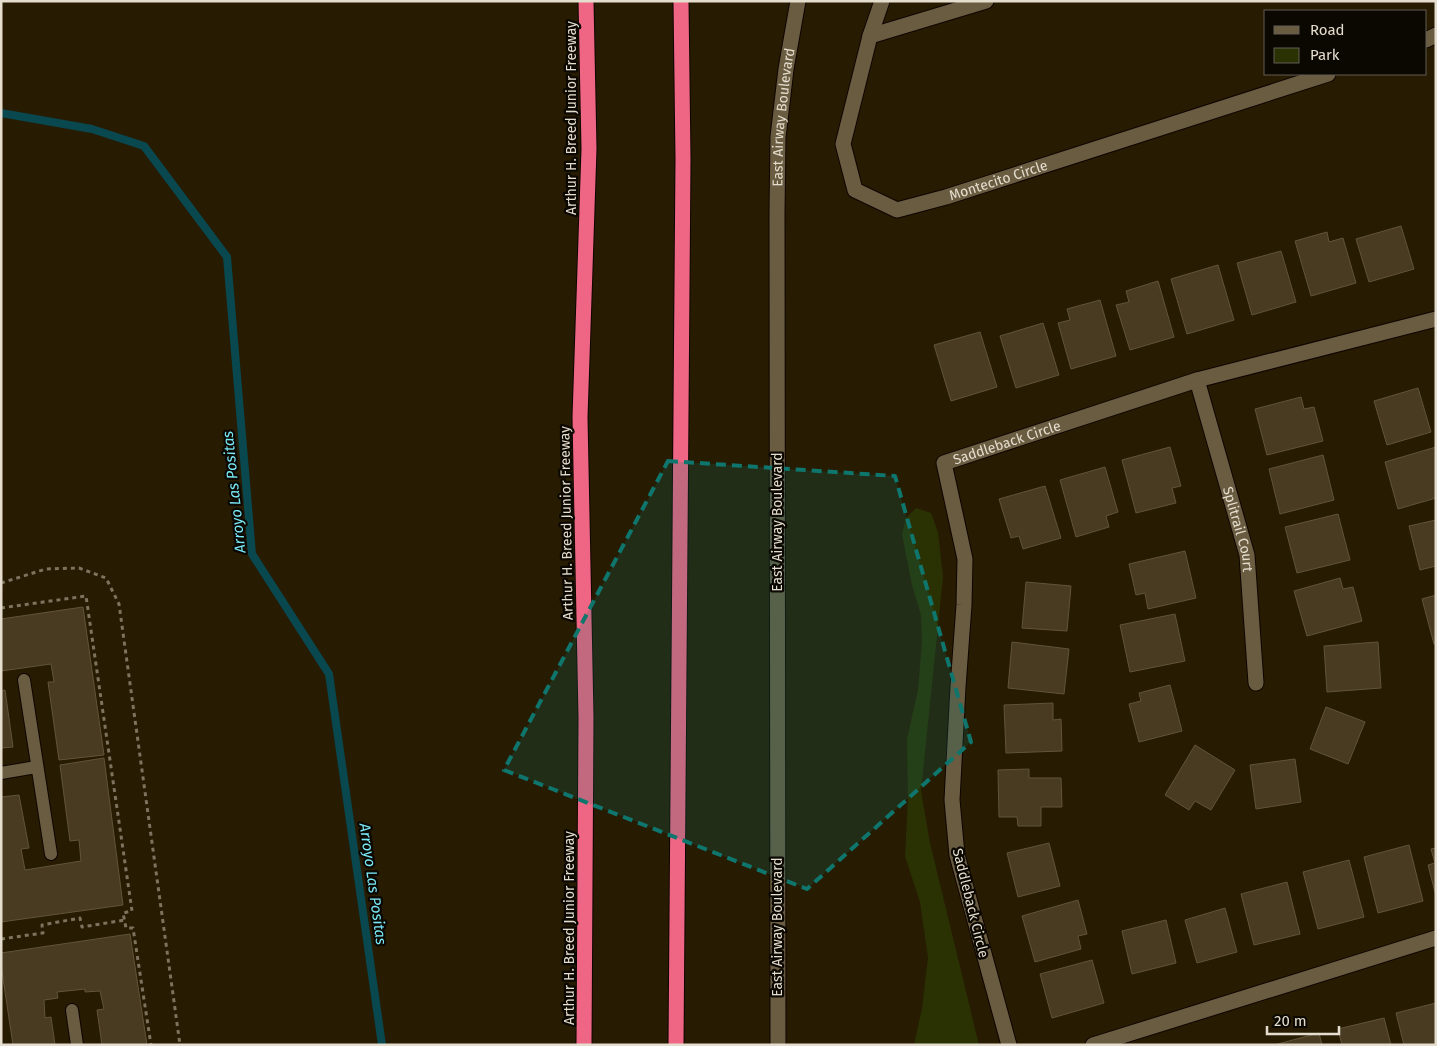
<svg xmlns="http://www.w3.org/2000/svg" width="1437" height="1046" font-family="'Fira Sans',sans-serif">
<style>
.green{fill:#2a3204}
.lines{fill:none;stroke-linecap:round;stroke-linejoin:round}
.stream{stroke:#09484f;stroke-width:8}
.building{fill:#483b21;stroke:#615439}
.lane-casing{stroke:#0f0500;stroke-width:14}
.street-casing{stroke:#0f0500;stroke-width:17}
.secondary-casing{stroke:#0f0500;stroke-width:17}
.highway-casing{stroke:#0f0500;stroke-width:17}
.path{stroke:#7d735e;stroke-width:3;stroke-dasharray:4 4;stroke-linecap:butt}
.lane{stroke:#695c41;stroke-width:12}
.street{stroke:#695c41;stroke-width:15}
.secondary{stroke:#695c41;stroke-width:15}
.highway{stroke:#ef6684;stroke-width:15}
.marked{fill:#0f766e;fill-opacity:0.2;stroke:#0f766e;stroke-width:4;stroke-dasharray:10 6;stroke-linejoin:round}
.labels{text-anchor:middle;stroke-width:4.5;stroke-linejoin:round;paint-order:stroke}
.street-label{font-size:14px;fill:#e5ddce;stroke:#0b0701}
.water-label{font-size:15px;font-style:italic;fill:#7aeaf8;stroke:#0b0701}
</style>
<rect width="100%" height="100%" fill="#271b02"/>
<path class="green" d="M916,508L931,513L938,532L943,577L921,791L930,843L979,1045H914L922,1008L928,958L920,902L905,856L908,798L907,739L918,690L922,642L921,615L912,585L902,534L906,518Z"/>
<g class="lines">
<path class="stream" d="M1,113L92,129L144,146L227,257L252,554L329,674L382,1045"/>
</g>
<path class="building" d="M1401,226L1414,269L1369,282L1356,239Z
M1327,232L1329,242L1343,238L1356,283L1311,296L1295,241Z
M1281,251L1296,302L1252,315L1237,263Z
M1218,265L1234,320L1187,334L1171,279Z
M1158,281L1174,337L1130,350L1116,305L1129,302L1126,291Z
M1100,300L1116,356L1071,369L1058,323L1070,320L1067,309Z
M1043,323L1059,375L1016,388L1000,336Z
M980,332L997,387L951,401L934,345Z
M1418,388L1431,432L1387,445L1374,401Z
M1301,397L1304,409L1314,407L1323,441L1267,455L1255,409Z
M1170,447L1181,486L1172,488L1176,503L1136,513L1122,460Z
M1436,447V498L1398,509L1385,462Z
M1323,455L1334,500L1280,514L1269,469Z
M1105,467L1118,512L1106,516L1109,527L1076,537L1060,480Z
M1045,486L1061,538L1023,549L1019,536L1011,538L999,499Z
M1338,514L1350,560L1297,573L1285,527Z
M1436,520V566L1420,570L1409,526Z
M1185,551L1196,598L1148,609L1145,593L1136,595L1129,564Z
M1340,578L1343,589L1353,587L1362,621L1307,636L1294,591Z
M1026,582L1071,586L1067,631L1022,628Z
M1436,595V644H1434L1422,599Z
M83,607L104,755L59,760L48,682H54L51,664L1,671V619Z
M1175,614L1185,661L1130,672L1120,625Z
M1012,642L1069,649L1064,694L1008,688Z
M1378,642L1381,688L1327,692L1324,646Z
M1170,685L1182,731L1139,742L1129,704L1141,701L1139,693Z
M5,690L13,747L1,748V691Z
M1053,703V720L1061,719L1062,751L1006,753L1004,705Z
M1326,707L1365,722L1348,764L1310,749Z
M1195,745L1235,770L1211,810L1195,801L1189,810L1165,795Z
M104,758L123,905L1,922V797L19,795L29,848L21,849L25,870L81,861L79,840L70,841L60,765Z
M1295,759L1301,802L1256,809L1250,765Z
M1029,769V778H1061L1062,807H1041V826H1018L1017,817H999L998,770Z
M1049,843L1060,886L1018,897L1007,853Z
M1409,845L1423,901L1378,913L1364,857Z
M1436,848V896L1428,865L1435,863L1431,849Z
M1349,860L1364,917L1318,929L1303,872Z
M1287,882L1300,934L1254,945L1241,894Z
M1078,900L1087,934L1078,936L1081,949L1035,962L1022,916Z
M1225,908L1237,952L1197,963L1185,920Z
M1166,920L1176,963L1132,974L1122,931Z
M130,934L147,1045H102L97,1010L104,1009L100,991L85,992V989L57,992L58,998L44,1000L45,1018L51,1017L55,1045H13L1,965V953Z
M1092,960L1104,1003L1052,1018L1040,974Z
M1436,1003V1045H1404L1396,1013Z
M1384,1018L1391,1045H1342L1338,1029Z
M1319,1033L1322,1045H1274Z"/>
<g class="lines">
<g class="lane-casing">
<path id="lane" d="M24,680L51,854
M1,773L36,767
M72,1010L77,1045"/>
</g>
<g class="street-casing">
<g id="street">
<path id="s1" d="M882,1L870,36L843,144L855,190L897,210L946,197L1328,74"/>
<path d="M870,36L986,1"/>
<path d="M1426,40L1436,35"/>
<path id="s2" d="M1197,380L1247,555L1256,683"/>
<path id="s3" d="M1009,1045L957,855L952,800L958,687L964,605L965,559L944,463L1197,380L1436,319"/>
<path d="M1093,1045L1436,938"/>
</g>
</g>
<g class="secondary-casing">
<g id="secondary">
<path id="s4" d="M778,1045L777,213L778,137L786,69L798,1"/>
</g>
</g>
<g class="highway-casing">
<path id="highway" d="M584,1045L586,717L580,417L589,149L586,1
M676,1045L683,159L681,1"/>
</g>
<path class="path" d="M1,583L46,569L79,568L106,578L119,604L180,1045
M1,608L86,596L132,911L123,913L126,928H133L151,1045
M1,939L43,933L42,925L80,918L82,927L125,920"/>
<use href="#lane" class="lane"/>
<use href="#street" class="street"/>
<use href="#secondary" class="secondary"/>
<use href="#highway" class="highway"/>
</g>
<path class="marked" d="M668,461L895,476L971,742L807,889L504,770Z"/>
<g class="labels">
<g class="street-label">
<text transform="translate(571 118) rotate(-90)" y="5">Arthur H. Breed Junior Freeway</text>
<text dy="5" stroke="none"><textPath href="#s4" startOffset="928">East Airway Boulevard</textPath></text>
<text dy="5" stroke="none"><textPath href="#s1" startOffset="348">Montecito Circle</textPath></text>
<text dy="5" stroke="none"><textPath href="#s3" startOffset="658">Saddleback Circle</textPath></text>
<text transform="translate(777 522) rotate(-90)" y="5">East Airway Boulevard</text>
<text transform="translate(566 523) rotate(-91)" y="5">Arthur H. Breed Junior Freeway</text>
<text dy="5" stroke="none"><textPath href="#s2" startOffset="155">Splitrail Court</textPath></text>
<text transform="translate(971 903) rotate(76)" y="5">Saddleback Circle</text>
<text transform="translate(777 927) rotate(-90)" y="5">East Airway Boulevard</text>
<text transform="translate(569 928) rotate(-90)" y="5">Arthur H. Breed Junior Freeway</text>
</g>
<g class="water-label">
<text transform="translate(234 492) rotate(-96)" y="5">Arroyo Las Positas</text>
<text transform="translate(373 884) rotate(82)" y="5">Arroyo Las Positas</text>
</g>
</g>
<rect width="1437" height="1046" fill="none" stroke="#e5ddce" stroke-width="5"/>
<rect x="1264" y="10" width="162" height="65" fill="#0b0701" stroke="#625d53"/>
<rect x="1274" y="26" width="25" height="8" fill="#695c41" stroke="#625d53"/>
<text x="1310" y="35" font-size="15" fill="#e5ddce">Road</text>
<rect x="1274" y="48" width="25" height="15" fill="#2a3204" stroke="#625d53"/>
<text x="1310" y="60" font-size="15" fill="#e5ddce">Park</text>
<path d="M1267 1026v8h72v-8" fill="none" stroke="#e5ddce" stroke-width="2.5"/>
<text x="1274" y="1026" font-size="15" fill="#e5ddce" stroke="#0b0701" stroke-width="4" paint-order="stroke">20 m</text>
</svg>
